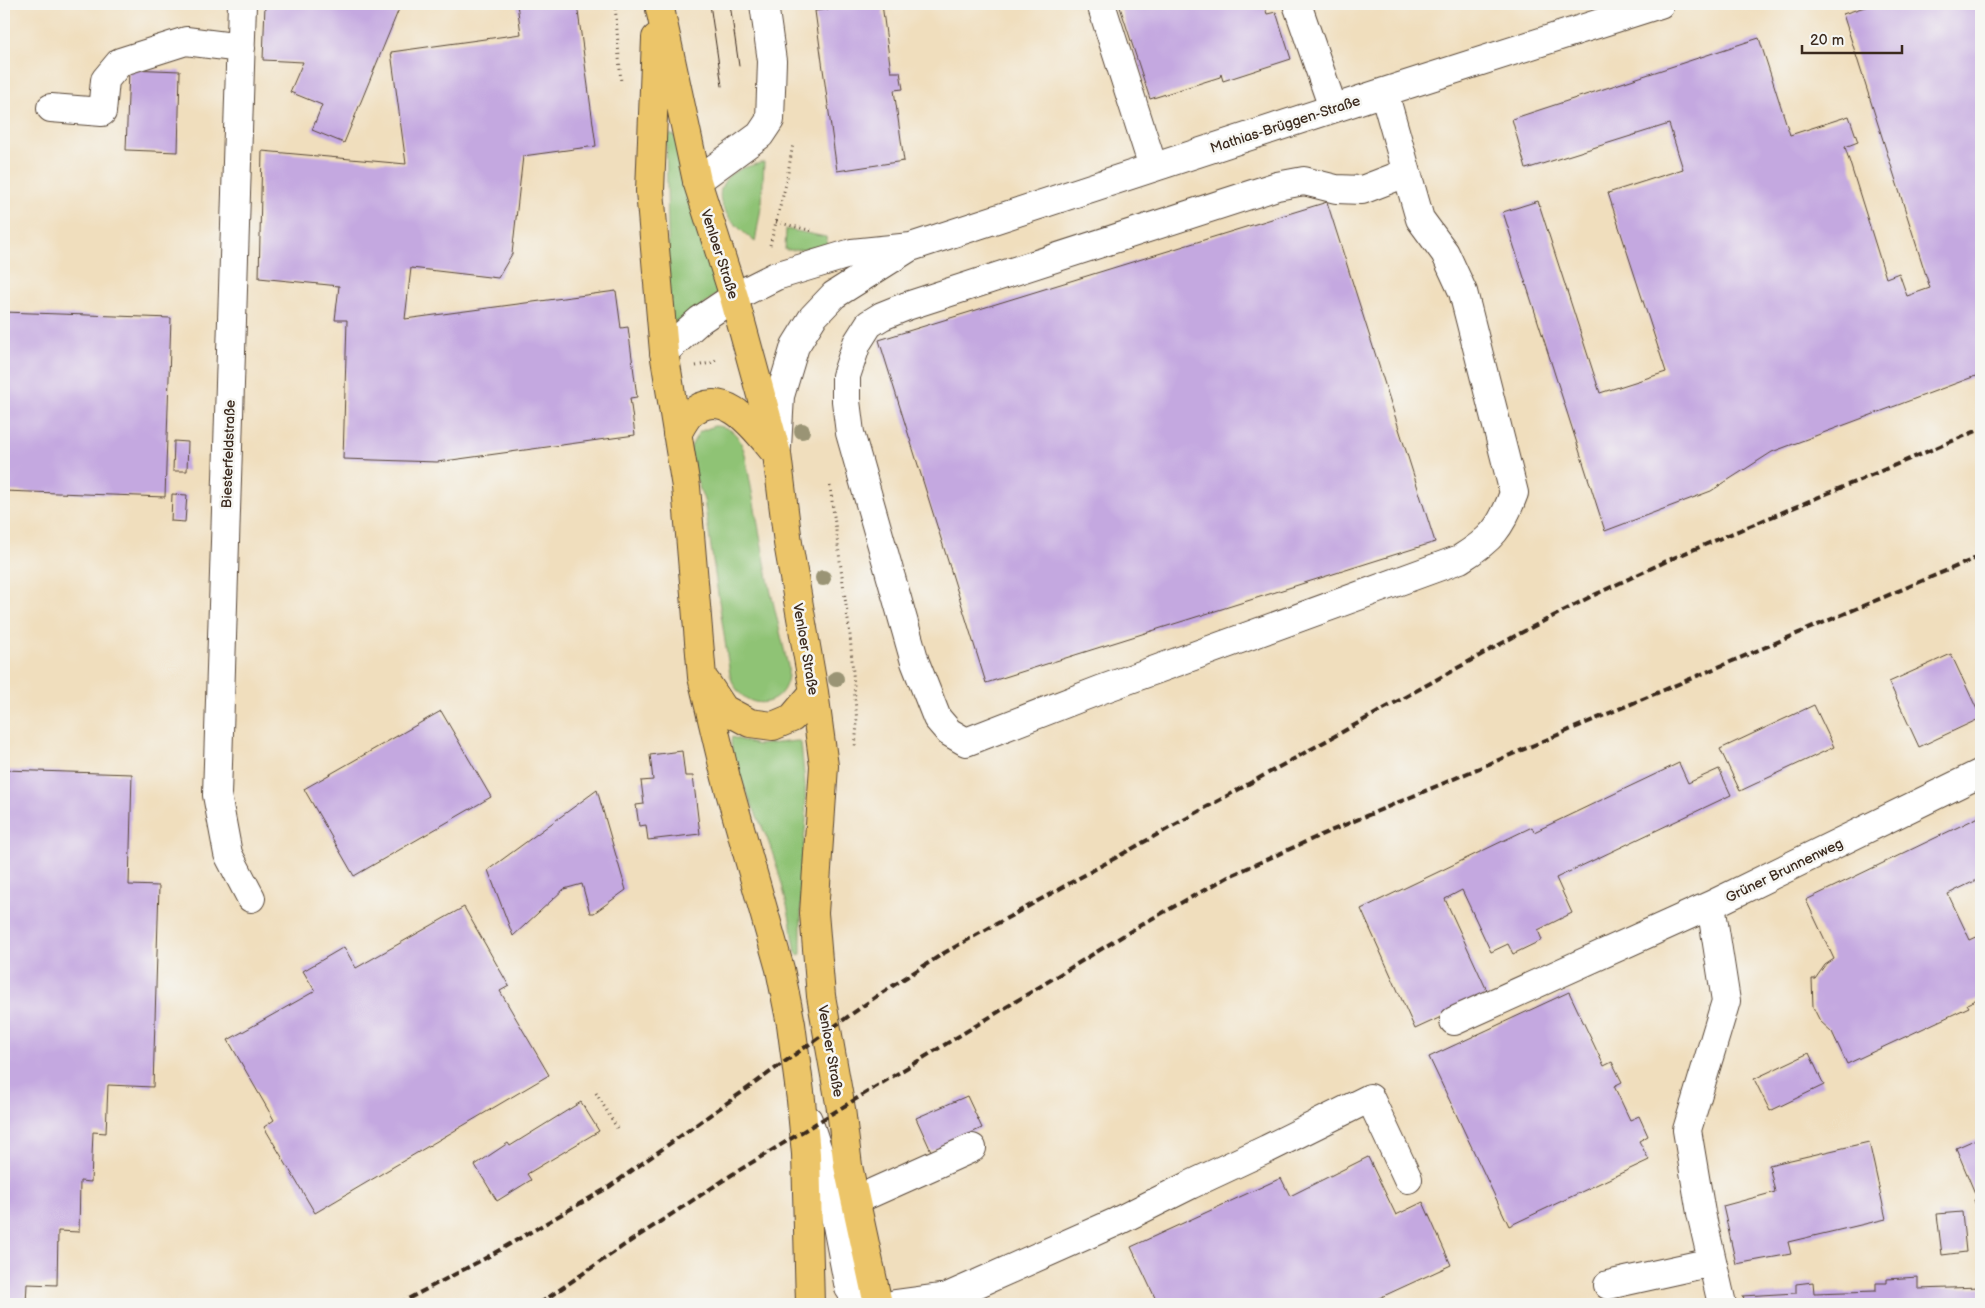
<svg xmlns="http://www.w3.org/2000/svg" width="1985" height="1308" font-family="'Balsamiq Sans',sans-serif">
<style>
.green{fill:#8fc375;stroke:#65764a}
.building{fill:#c4a8e0}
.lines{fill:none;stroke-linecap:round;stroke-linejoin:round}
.minor-casing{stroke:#564536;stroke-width:30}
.major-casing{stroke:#564536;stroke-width:30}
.path{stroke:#564536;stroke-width:3;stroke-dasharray:1 4;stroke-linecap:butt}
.minor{stroke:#fff;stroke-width:28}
.major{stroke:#ecc569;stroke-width:28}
.tram{stroke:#3b2a1e;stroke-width:1}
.rail{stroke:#3b2a1e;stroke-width:4;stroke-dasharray:8 4;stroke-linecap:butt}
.tree{fill:#9a9474}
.labels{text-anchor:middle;stroke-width:5;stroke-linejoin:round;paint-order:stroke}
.street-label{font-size:14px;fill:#3b2a1e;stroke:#f6f6f2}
</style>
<rect width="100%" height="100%" fill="#f6f6f2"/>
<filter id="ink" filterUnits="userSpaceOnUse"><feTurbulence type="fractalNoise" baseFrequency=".02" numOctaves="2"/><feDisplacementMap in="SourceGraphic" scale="10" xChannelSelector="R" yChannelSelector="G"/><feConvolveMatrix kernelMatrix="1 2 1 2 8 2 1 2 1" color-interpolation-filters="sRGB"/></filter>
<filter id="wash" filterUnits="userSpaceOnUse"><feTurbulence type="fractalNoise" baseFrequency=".0096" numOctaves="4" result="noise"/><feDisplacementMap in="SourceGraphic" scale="20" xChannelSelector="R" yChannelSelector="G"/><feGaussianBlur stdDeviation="1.12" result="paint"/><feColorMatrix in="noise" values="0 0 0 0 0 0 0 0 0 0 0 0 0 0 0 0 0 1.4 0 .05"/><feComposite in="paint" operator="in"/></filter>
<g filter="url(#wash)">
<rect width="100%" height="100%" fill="#f0debd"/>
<path class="green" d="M670,134L675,136L698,234L720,291L673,332L670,320L666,140Z
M764,162L762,202L755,242C740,229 713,209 722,186C725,180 728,175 735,172C743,167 754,165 764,162Z
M786,229L826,237L827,245L800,250H785Z
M714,426C733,426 740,437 745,454L769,584L788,666C792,709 742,717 730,675L704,500L694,473L690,448L699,432Z
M732,737L757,745L797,741L801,743L805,784L806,821L801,868V954L799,955L796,953C790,915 781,874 767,838C759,819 749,801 742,781C739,771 728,747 732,737Z"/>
<g id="blocks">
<path class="building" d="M265,4H401L344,143L312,130L322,105L290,92L303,62L263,60Z
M517,4H577L596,146L523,156L512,254L498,278L411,268L405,319L616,291L621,328L628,327L637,397L630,398L635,435L437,462L343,459L347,320H335L339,286L259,278L262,151L406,164L391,52L521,34Z
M867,4H882L891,72H900L903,89L894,90L904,161L837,171L815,11Z
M1119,4H1264L1267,14L1276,12L1291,59L1223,81L1221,74L1220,77L1150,99Z
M1874,4H1981V374L1772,452L1711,491L1605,531L1503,212L1538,201L1600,393L1666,372L1608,193L1683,169L1669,124L1526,169L1512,119L1759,38L1790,135L1849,116L1858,142L1845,147L1886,278L1899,273L1907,296L1930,288L1843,14Z
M129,69L180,71L178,152L126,150Z
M1327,202L1435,542L986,683L879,340Z
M4,312L171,318L165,497L4,491Z
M174,441L188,442L187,471H173Z
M172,494L187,495L185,522L171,521Z
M1951,654L1981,718L1919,747L1889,682Z
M1814,705L1834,747L1740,791L1720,749Z
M441,711L491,797L354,876L304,789Z
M682,751L685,776H693L700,834L648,840L646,825L639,826L636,805L644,804L641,781L653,780L650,755Z
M1679,763L1688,783L1719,769L1731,795L1556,878L1572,913L1538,930L1542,940L1513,954L1508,944L1491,952L1462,890L1445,899L1489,995L1415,1029L1361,909L1532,827L1534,832Z
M4,770L132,774L129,885L159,886L153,1087L108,1085L106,1133L93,1132L91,1182L80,1181L79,1232L58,1231L57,1285L27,1284L26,1304H4Z
M597,790L626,890L594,913H590L582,884L564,889L513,936L488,870Z
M1981,816V878L1948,894L1970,940L1981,935V997L1967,1004L1969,1007L1847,1064L1832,1032L1820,1021L1813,1007L1812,979H1815L1825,965L1834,959L1806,900Z
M464,907L509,986L500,991L549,1075L315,1213L264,1127L274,1120L228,1040L315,991L303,971L344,947L356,968Z
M1569,992L1604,1066L1612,1062L1622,1082L1614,1086L1630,1120L1639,1116L1648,1136L1639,1141L1649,1160L1509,1226L1429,1057Z
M1809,1053L1824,1085L1770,1111L1754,1079Z
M967,1096L982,1128L931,1151L916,1118Z
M581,1102L599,1131L527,1174L531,1180L497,1201L475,1165L508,1143L510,1146Z
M1981,1137V1219L1974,1200L1977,1198L1956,1148Z
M1869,1142L1886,1219L1788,1242L1791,1254L1736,1264L1723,1206L1775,1192L1769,1165Z
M1368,1157L1396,1215L1423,1202L1451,1265L1366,1304H1158L1131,1247L1281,1178L1290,1196Z
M1962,1212L1966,1252L1942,1255L1937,1214Z
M1918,1277V1289L1981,1287V1304H1745L1743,1296L1796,1293V1284L1813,1282L1814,1293L1876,1291V1283H1887V1279Z"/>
</g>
</g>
<g filter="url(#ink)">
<use href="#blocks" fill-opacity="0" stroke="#564536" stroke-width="1"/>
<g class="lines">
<g class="minor-casing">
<path id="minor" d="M242,4L217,795L228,854L251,898
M1101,4L1153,167
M1297,4L1333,108
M1384,92L1420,219L1445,253L1463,292L1514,493C1501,528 1492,539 1460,559L1100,690L966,742L949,732L937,718L915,662L850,433L846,401V376L857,343L869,324L882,316L907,306L1277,186L1304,181L1336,189L1362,190L1406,173
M51,108L102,112L105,80L120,62L186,41L241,48
M697,181L760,135L770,120L772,61L764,4
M664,352L700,320L734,297L776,276L852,253L911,247L1384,92L1660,4
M777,447L780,396L795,346L813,317L834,295L907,249
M1454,1021L1711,905
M808,1120L829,1184L849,1288L860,1304
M856,1200L972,1148
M1608,1285L1712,1262
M895,1304L947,1297L972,1286L1116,1222L1190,1185L1267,1149L1370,1098L1408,1179
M1722,1304L1701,1213L1687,1130L1726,1001L1711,905L1981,773"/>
</g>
<g class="major-casing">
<path id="major" d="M659,4L697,181L734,297L777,454L788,543L814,692L824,766L814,913L821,996L841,1109L848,1166L878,1304
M656,38L650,191L664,352L686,487L702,677L726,778L780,969L791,1024L801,1100L806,1154L810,1304
M677,434C681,427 685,419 690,414C723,385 753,426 772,449
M706,682L724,709L750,723L773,726L792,718L814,692"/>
</g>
<path class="path" d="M615,4L621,83
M776,222L813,231
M770,245L786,184L793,144
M696,366L711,363L719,358
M830,486L850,635L857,723L855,748
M596,1093L617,1128"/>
<use href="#minor" class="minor"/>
<use href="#major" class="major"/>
<path class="tram" d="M710,4L722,86
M730,4L739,66"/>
<path class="rail" d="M398,1304L482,1260L609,1187L877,996L944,953L1515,636L1590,597L1671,559L1981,429
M539,1304L626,1244L733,1174L1144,923L1232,875L1321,835L1981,556"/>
</g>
<g class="tree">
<circle cx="802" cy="431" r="8"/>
<circle cx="823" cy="578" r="8"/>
<circle cx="836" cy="679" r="8"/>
</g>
</g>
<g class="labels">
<g class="street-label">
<text transform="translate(1285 124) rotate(-18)" y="5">Mathias-Brüggen-Straße</text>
<text transform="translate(720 254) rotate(72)" y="5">Venloer Straße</text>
<text transform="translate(228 454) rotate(-88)" y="5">Biesterfeldstraße</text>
<text transform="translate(806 649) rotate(80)" y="5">Venloer Straße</text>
<text transform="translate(1784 870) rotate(-26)" y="5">Grüner Brunnenweg</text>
<text transform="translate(831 1051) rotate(80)" y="5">Venloer Straße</text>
</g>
</g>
<rect width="1985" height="1308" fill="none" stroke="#f6f6f2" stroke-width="20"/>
<path d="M1802 45v8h100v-8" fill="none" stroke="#3b2a1e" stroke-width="2.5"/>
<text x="1810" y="45" font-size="15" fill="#3b2a1e" stroke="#f6f6f2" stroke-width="4" paint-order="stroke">20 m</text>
</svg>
